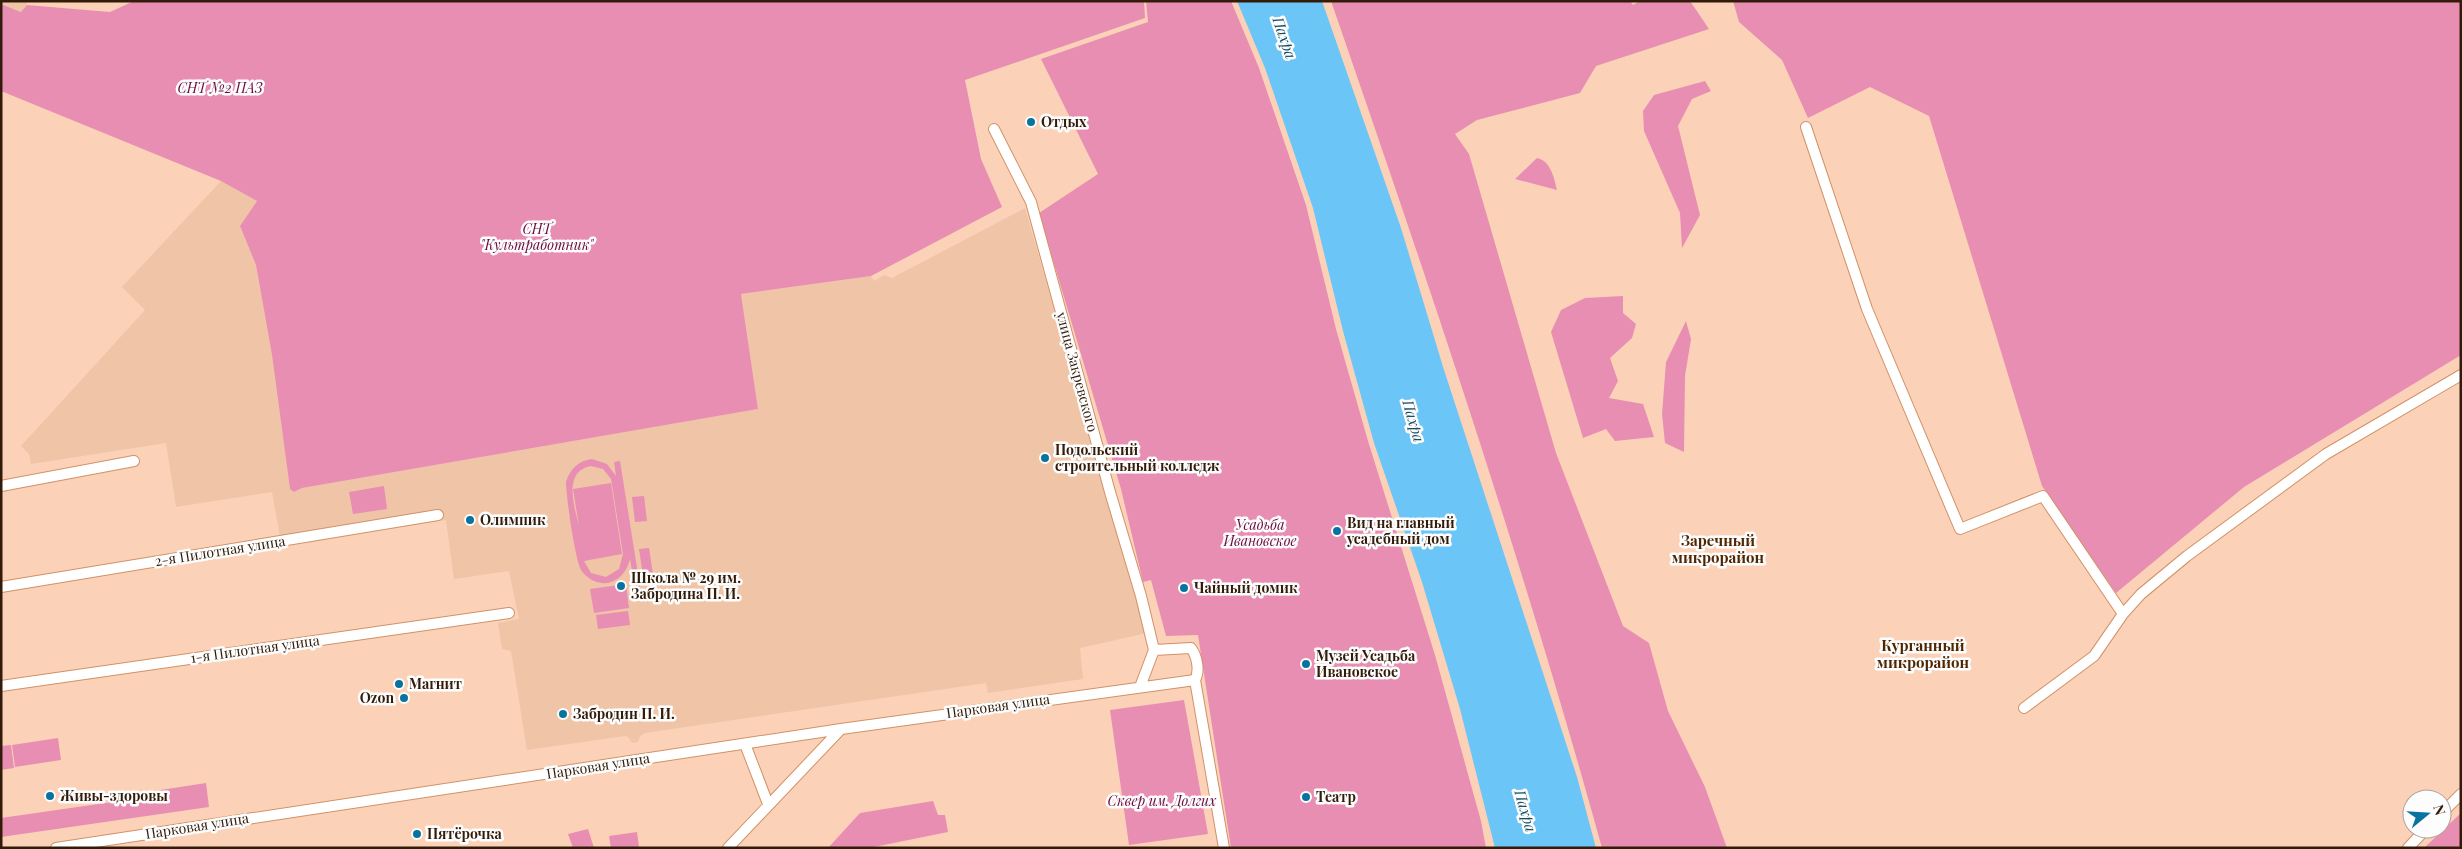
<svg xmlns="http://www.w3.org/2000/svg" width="2462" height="849" font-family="'Playfair Display',serif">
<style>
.built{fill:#efc4a7}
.green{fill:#e88eb3;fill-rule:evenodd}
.water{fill:#6bc5f6}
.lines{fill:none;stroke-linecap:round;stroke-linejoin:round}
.street-casing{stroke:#d19166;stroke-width:12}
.street{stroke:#fff;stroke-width:10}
.poi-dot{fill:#09739f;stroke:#fcfdfc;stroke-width:2}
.labels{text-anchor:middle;stroke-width:5;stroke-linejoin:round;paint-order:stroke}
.park-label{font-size:14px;font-style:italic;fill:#6c0a3f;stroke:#fcfdfc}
.poi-label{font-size:14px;font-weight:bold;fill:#331b09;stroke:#fcfdfc;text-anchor:start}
.street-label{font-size:14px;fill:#331b09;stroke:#fcfdfc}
.water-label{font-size:15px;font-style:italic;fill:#1a4c66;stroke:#fcfdfc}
.neighbourhood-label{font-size:15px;font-weight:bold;fill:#502602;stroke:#fcfdfc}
</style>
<rect width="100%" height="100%" fill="#fbd2b8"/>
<path class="built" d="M1,1H27V5L22,12L1,4Z
M221,181L257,201L240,226L256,265L272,355L290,489L294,492L302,488L758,409L741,294L871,276L874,281L884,275L892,278L1025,208L1147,633L1080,648L1083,679L988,693L986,683L645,733L640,736L638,742L632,743L628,737L625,736L527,750L511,651L502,649L498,623L519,619L509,571L454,579L446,520L439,521L438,511L280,537L272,492L176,507L166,443L31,464L29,454L21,446L145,310L122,287Z"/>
<path class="green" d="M134,1H1144L1145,18L965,80L981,159L1002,207L871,276L741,294L758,409L302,488L294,492L290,489L272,355L256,265L240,226L257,201L221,181L1,91V4L21,12L27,5L110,12Z
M1146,1H1231L1259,68L1306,205L1336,329L1368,441L1435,655L1481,821L1486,848H1231L1198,635L1166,636L1151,580L1143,582L1121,489L1039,213L1098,174L1041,59L1148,22Z
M1331,1H1630L1633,5L1640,1H1690L1709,29L1596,66L1580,93L1477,120L1455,134L1469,154L1556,453L1623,626L1649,643L1668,711L1705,787L1727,848H1602C1523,562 1428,281 1331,1Z
M1733,1H2461V355L2244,487L2116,593L2042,486L1929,116L1870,87L1808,118L1782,60L1739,22Z
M1705,81L1711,91L1692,99L1678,126L1700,215L1682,248L1680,213L1644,131L1643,111L1654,95Z
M1537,158C1551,161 1554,178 1557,190L1515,179Z
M1623,296V313L1636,324L1632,338L1610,358L1618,381L1609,398L1643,404L1654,437L1615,441L1606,429L1583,438L1551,332L1561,310L1585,298Z
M1686,321L1691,339L1685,376L1684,452L1665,443L1662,414L1666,362Z
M592,459L607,464L616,476L614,462L620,461L642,599L637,600L630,559C627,570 621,580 608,583C597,584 587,579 581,570C575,559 566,496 566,482C570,469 578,461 592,459ZM591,466L603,469L611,479L623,554L619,569L606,577L591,573L584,561L622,554L611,483L573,489L579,526C574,506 563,471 591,466Z
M384,486L387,509L353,514L349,492Z
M644,496L647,521L635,522L632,497Z
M649,548L653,574L643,576L639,549Z
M626,584L629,608L594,613L590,589Z
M628,611L630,625L598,629L596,615Z
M1184,700L1208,834L1129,845L1110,710Z
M58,738L61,760L15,767L12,745Z
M11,745L14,768L1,770V746Z
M206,783L209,807L1,837V818L154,796V791Z
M933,801L938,815H945L948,832L869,848H828L860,813Z
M2461,813V848H2424Z
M588,829L594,848H573L568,834Z
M637,832L639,847L611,848L609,836Z"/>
<path class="water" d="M1237,1H1322L1401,228L1444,370L1577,777L1596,848H1495L1460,709L1422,582L1374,443L1343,331L1313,208L1265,68Z"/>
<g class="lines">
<g class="street-casing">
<path id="street" d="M1806,127L1867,309L1960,529L2043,496L2123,614
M994,129L1031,202L1110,492L1141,596L1154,650
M1,486L134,461
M1,587L438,515
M1195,680L1224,848
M1,686L509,613
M2024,708L2094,656L2123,614L2141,594L2187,556L2326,454L2461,375
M745,744L768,804
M2442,813L2461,794
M56,848L841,729L1195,680C1200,671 1197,656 1191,648L1154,650L1140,687
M728,848L841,729
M2408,848L2426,829"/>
</g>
<use href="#street" class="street"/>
</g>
<g class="poi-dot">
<circle cx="1031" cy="122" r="5"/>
<circle cx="1045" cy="458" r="5"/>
<circle cx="470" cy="520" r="5"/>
<circle cx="1337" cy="531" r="5"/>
<circle cx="621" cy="586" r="5"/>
<circle cx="1184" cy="588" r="5"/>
<circle cx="1306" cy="664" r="5"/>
<circle cx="399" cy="684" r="5"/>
<circle cx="404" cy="698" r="5"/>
<circle cx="563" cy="714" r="5"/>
<circle cx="50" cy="796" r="5"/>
<circle cx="1306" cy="797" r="5"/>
<circle cx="417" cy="834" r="5"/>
</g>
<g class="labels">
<g class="park-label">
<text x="220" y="93">СНТ №2 ПАЗ</text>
<text x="537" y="234">СНТ<tspan x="537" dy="16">"Культработник"</tspan></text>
<text x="1260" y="530">Усадьба<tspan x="1260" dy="16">Ивановское</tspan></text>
<text x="1162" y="806">Сквер им. Долгих</text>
</g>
<g class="poi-label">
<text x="1041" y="127">Отдых</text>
<text x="1055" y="455">Подольский<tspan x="1055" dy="16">строительный колледж</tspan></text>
<text x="480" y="525">Олимпик</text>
<text x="1347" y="528">Вид на главный<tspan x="1347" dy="16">усадебный дом</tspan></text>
<text x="631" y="583">Школа № 29 им.<tspan x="631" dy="16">Забродина П. И.</tspan></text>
<text x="1194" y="593">Чайный домик</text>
<text x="1316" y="661">Музей Усадьба<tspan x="1316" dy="16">Ивановское</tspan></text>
<text x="409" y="689">Магнит</text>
<text x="394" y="703" text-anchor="end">Ozon</text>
<text x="573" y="719">Забродин П. И.</text>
<text x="60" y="801">Живы-здоровы</text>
<text x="1316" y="802">Театр</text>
<text x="427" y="839">Пятёрочка</text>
</g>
<g class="street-label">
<text transform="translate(1077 372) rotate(75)" y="5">улица Закревского</text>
<text transform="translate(220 551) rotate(-9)" y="5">2-я Пилотная улица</text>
<text transform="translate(255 649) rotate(-8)" y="5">1-я Пилотная улица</text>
<text transform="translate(998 706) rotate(-8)" y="5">Парковая улица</text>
<text transform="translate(598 766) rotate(-9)" y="5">Парковая улица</text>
<text transform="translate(197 826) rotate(-9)" y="5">Парковая улица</text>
</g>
<g class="water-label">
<text transform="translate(1284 38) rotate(71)" y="5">Пахра</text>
<text transform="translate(1413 421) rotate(74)" y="5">Пахра</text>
<text transform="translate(1525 811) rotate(74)" y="5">Пахра</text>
</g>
<g class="neighbourhood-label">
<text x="1718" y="546">Заречный<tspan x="1718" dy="17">микрорайон</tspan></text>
<text x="1923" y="651">Курганный<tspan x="1923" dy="17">микрорайон</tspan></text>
</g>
</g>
<rect width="2462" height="849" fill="none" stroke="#331b09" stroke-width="5"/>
<g transform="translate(2427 814) rotate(72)"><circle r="24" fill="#fcfdfc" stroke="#aca39b"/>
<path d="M0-4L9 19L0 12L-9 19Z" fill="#09739f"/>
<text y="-8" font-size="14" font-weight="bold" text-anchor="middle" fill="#331b09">N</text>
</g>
</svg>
